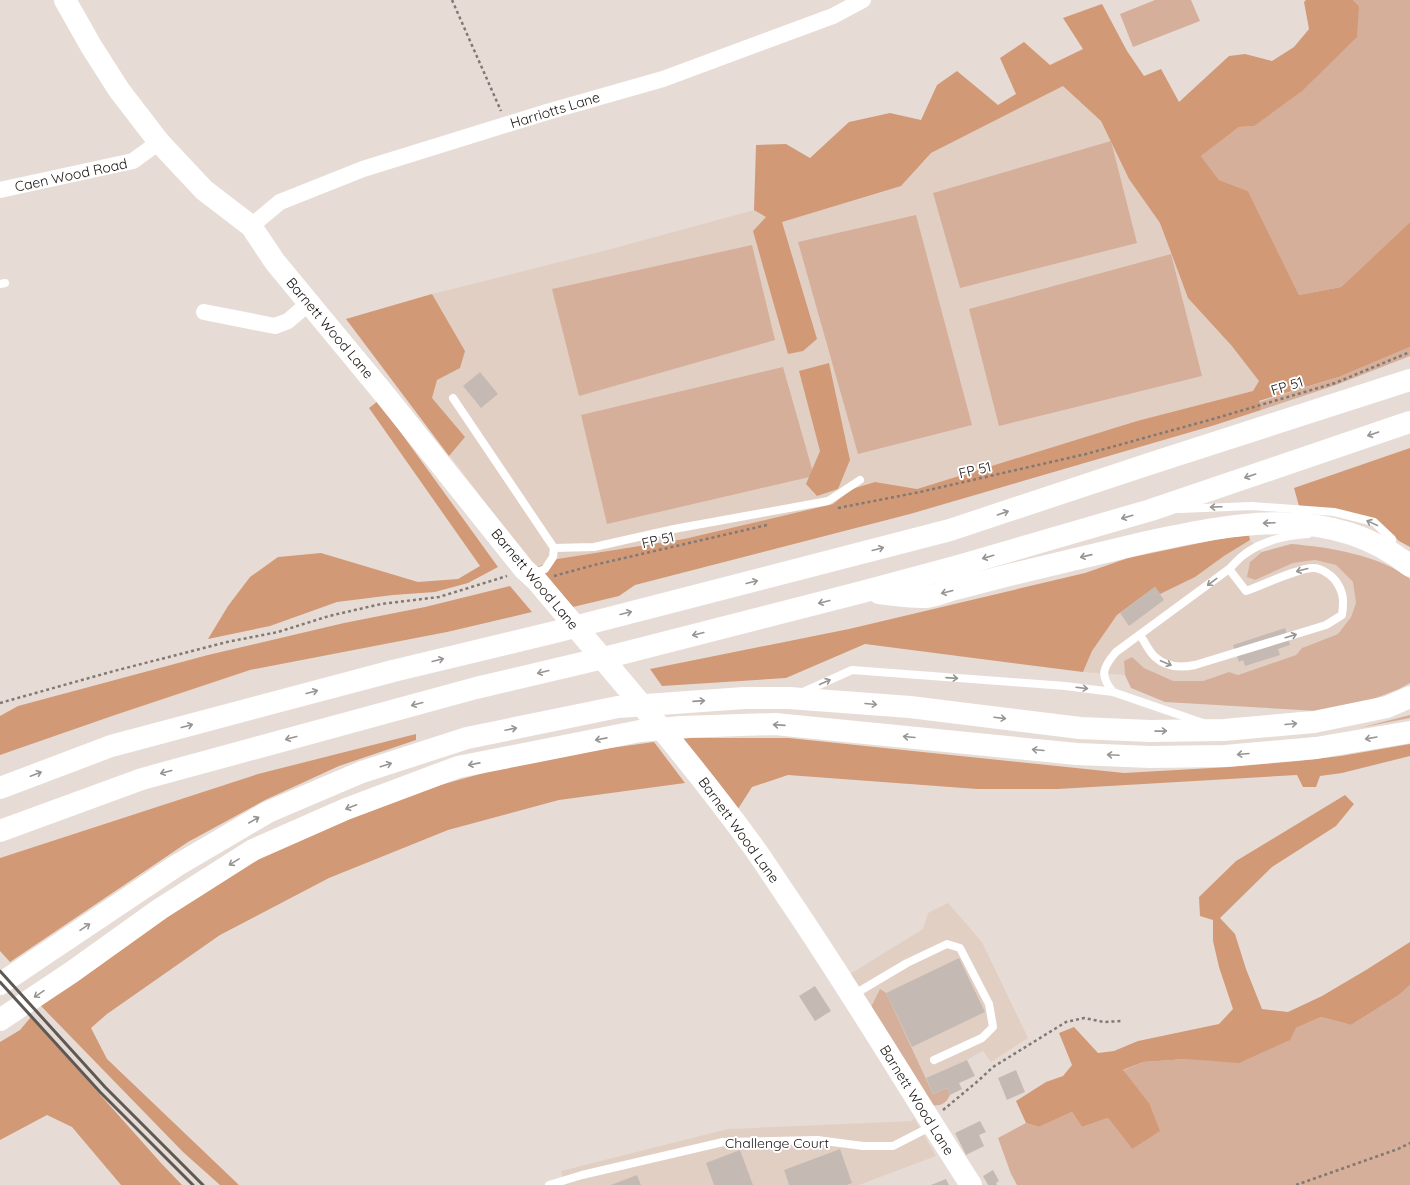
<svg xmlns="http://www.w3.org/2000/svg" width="1410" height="1185" font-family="Quicksand,sans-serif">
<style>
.built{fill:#e2cfc4}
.green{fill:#d5af99}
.forest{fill:#d29977}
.building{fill:#c5bab3}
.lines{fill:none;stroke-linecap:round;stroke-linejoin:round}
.path{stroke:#817975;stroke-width:2.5;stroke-dasharray:3 3;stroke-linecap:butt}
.lane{stroke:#fff;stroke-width:8}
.street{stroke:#fff;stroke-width:16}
.secondary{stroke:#fff;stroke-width:22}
.highway{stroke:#fff;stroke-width:22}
.rail{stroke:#5f5955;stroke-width:3}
.oneway{stroke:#979594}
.labels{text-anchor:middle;stroke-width:4;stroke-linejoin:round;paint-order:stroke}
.street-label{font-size:14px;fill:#171311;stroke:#fff}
</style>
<rect width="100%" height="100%" fill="#e7dcd5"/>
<path class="built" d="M1353,0H1410V222L1231,345L1259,381L1254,391L1137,421L917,489L875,482L852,489L833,504L684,539L557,559L535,568L346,319L432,294L611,249L754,210L853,182L1095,67L1063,18L1102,4L1127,51L1180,130L1269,97L1359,6Z
M1250,540L1262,552L1250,562L1248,577L1255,580L1293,563L1315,560L1336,565L1353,582L1356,603L1351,617L1338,634L1302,648L1296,655L1238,675L1229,672L1203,681L1173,682L1144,668L1132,658L1124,661L1125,675L1083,672L1092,651L1117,615L1155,587L1224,556Z
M948,903L982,942L1028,1038L991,1062L983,1051L967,1060L913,1084L850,974L923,929L928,913Z
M914,1118L936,1156L859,1185H565L561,1171L728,1129L912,1121Z"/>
<path class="green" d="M1155,0H1191L1200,21L1133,47L1120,14Z
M1353,0H1410V222L1341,287L1299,295L1248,191L1219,180L1201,156L1239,127L1254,126L1359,6Z
M1111,141L1137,243L960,288L933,193Z
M916,215L972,425L858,454L798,242Z
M752,245L775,340L579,396L552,289Z
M1171,254L1202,376L999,426L969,309Z
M1410,347V356L1336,385L1261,410L1259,402L1339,377Z
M783,367L814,476L607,524L581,415Z
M1291,544C1328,547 1380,555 1410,579V683L1399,689L1366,702L1317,711L1165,702L1131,688L1125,675L1124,661L1132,657L1144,668L1173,681H1203L1229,672L1238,675L1296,655L1302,648L1338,634L1351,617L1356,603L1353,582L1336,565L1315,560L1293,563L1255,580L1247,577L1250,562L1262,552Z
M1410,715V718L1359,728Z
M1410,985V1185H1017L1011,1174L998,1138L1026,1123L1039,1127L1072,1112L1082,1127L1108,1118L1132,1149L1149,1103L1122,1071L1143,1062L1186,1059L1296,1028L1321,1017L1351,1025L1399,995Z
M880,989L886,993L933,1094L947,1088L950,1095C945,1106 939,1106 927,1105L871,1007Z"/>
<path class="forest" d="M1306,0H1353L1359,6L1357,37L1302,91L1254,126L1239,127L1201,156L1219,180L1248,191L1299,295L1341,287L1410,222V347L1339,377L1259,401L1261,410L1215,425L910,514L635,585L619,596L573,607L535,568L557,559L684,539L833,504L852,489L875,482L917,489L1137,421L1253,391L1259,381L1231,345L1188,298L1160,223L1129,179L1101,121L1063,86L931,153L901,186L782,222L817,339L803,351L788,354L753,231L766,217L754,210L756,145L786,144L810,158L849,122L890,113L921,120L937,85L957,71L998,105L1016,94L1000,58L1024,42L1050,65L1083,49L1063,18L1102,4L1127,51L1144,76L1161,69L1179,102L1229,56L1245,54L1272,61L1294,47L1309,29L1304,2Z
M432,294L465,351L460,368L437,380L432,398L465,437L449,456L346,319Z
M829,363L850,460L838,489L817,496L806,484L820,451L799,371Z
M378,401L498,567L468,583L435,592L393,595L337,602L270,626L208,639L228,606L250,577L278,557L321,553L418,582L458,579L480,566L369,408Z
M1410,448V547L1399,541L1377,520L1299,506L1294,488Z
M1249,535L1250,540L1224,556L1195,577L1160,594L1155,587L1117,615L1092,651L1083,672L865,644L786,678L662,686L650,669L849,629L1085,573L1128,558L1219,539Z
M510,586L532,612L447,632L250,670L115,715L0,755V716L18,706L208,655L344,623L425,607Z
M416,734V740L339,766L265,800L188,842L10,962L0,951V858L258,774Z
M690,738H789L1124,773L1229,767L1298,761L1341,756L1410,744V756L1342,773L1320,776L1316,787H1303L1297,775L1058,789H977L788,775L752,787L738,809L683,739Z
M654,742L685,783L559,800L448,830L329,878L220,935L107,1014L91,1028L107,1059L239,1185H220L183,1152L41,1006L87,968L281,844L415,792L538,758Z
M1345,795L1354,804L1336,826L1272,867L1220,918L1235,934L1246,969L1262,1009L1288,1012L1322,996L1366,970L1410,942V985L1399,995L1351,1025L1321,1017L1296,1028L1290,1040L1239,1063L1186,1059L1143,1062L1123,1070L1149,1103L1160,1131L1132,1149L1108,1118L1082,1127L1072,1112L1039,1127L1026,1123L1016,1101L1046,1082L1063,1076L1072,1065L1059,1033L1074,1027L1098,1053L1114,1051L1138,1041L1219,1024L1233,1009L1219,967L1213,941V920L1200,916L1199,897L1236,861Z
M31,1017L161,1163L182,1185H121L72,1127L47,1115L0,1140V1042L20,1030Z"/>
<path class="building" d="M480,372L498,394L481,408L463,386Z
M1155,587L1164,600L1129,626L1120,613Z
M1285,628L1290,645L1278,649L1280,655L1245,666L1243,660L1239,662L1233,645Z
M959,958L985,1012L912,1047L886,993Z
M815,986L831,1011L815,1021L799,996Z
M967,1060L975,1076L959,1083L962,1089L950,1095L947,1088L933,1094L926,1078Z
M1016,1070L1025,1092L1007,1100L998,1078Z
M980,1121L986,1132L979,1135L984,1146L966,1155L955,1133Z
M840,1149L852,1183L847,1185H789L784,1170Z
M740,1150L753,1185H714L706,1163Z
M993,1170L999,1181L996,1183L997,1185H988L983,1176Z
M637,1175L641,1185H611Z
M946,1179L949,1185H931Z"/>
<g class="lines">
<path class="path" d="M452,0L501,111
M838,508L920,492L1086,454L1213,419L1335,383L1410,352
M554,576L594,565L767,525
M0,703L114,671L227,642L278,632L329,616L381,604L439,597L507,576
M943,1110L978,1081L993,1067L1066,1022L1084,1018L1104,1022L1121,1021
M1296,1185L1398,1149L1410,1143"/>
<path class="lane" d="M0,284L5,283
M453,398L554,548L553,557L545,569L533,574
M1179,509L1252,506L1334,512L1374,522L1392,539L1391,550
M554,548L594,547L674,529L828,501L860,480
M1140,635C1145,642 1149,652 1155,657C1166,667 1181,668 1195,665L1326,625L1342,615C1344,601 1344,592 1335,580C1331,575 1321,568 1314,568C1300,567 1261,586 1246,591L1229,569
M1113,692C1099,675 1103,667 1116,652L1229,569C1234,564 1239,558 1245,554C1262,541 1287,535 1308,534
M801,693L852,670L1065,686L1113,692L1203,723
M853,995L907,963L947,944L960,948L989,1004L993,1027L982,1038L934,1060
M549,1185L582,1175L723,1142L817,1140L863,1146H893L932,1126"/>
<path class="street" d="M0,190L133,161L159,142
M251,226L280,202L363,169L547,112L663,79L833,16L863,0
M204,312L275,326L288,321L309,303"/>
<path class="secondary" d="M65,0L91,46L119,90L159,142L204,190L251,226L275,262L385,395L524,569L537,581C610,668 685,753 752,845C765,863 777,882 790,901C853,994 910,1090 971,1185"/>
<path class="highway" d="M879,593C894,595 910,597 924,597C933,597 942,593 951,590C970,585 990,580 1009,575C1055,564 1101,553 1147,542C1236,523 1332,503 1410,566
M0,788L111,746L393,671L555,632L950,530L1149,464L1410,380
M0,831L142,779L476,688L616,655L862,592L958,566L1151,510L1410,422
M0,984L176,866L268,812L362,772L467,738L618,707L744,698H789L910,707L1080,728L1150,731L1224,730L1314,722L1387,707L1410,697
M0,1020L72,972L160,909L253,850L346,809L458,767L640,731L681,727L775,724L1077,754L1150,757L1225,756L1316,748L1410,732"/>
<path class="rail" d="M0,971L105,1087L203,1185
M0,982L100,1092L193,1185"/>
</g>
<defs><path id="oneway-shaft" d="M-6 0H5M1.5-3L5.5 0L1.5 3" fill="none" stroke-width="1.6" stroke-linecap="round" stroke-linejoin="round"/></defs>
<g class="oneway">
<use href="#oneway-shaft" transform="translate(1373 434) rotate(161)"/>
<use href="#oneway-shaft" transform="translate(1250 476) rotate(161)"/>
<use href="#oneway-shaft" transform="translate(1216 507) rotate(178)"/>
<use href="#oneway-shaft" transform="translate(1003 513) rotate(-19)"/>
<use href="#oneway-shaft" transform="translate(1127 517) rotate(164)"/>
<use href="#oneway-shaft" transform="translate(1269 523) rotate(178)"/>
<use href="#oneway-shaft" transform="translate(1372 523) rotate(-155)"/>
<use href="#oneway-shaft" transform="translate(878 549) rotate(-15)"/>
<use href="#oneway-shaft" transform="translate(1086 556) rotate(167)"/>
<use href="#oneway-shaft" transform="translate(988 557) rotate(164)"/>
<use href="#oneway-shaft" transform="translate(1302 570) rotate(165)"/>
<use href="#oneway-shaft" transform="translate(752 582) rotate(-14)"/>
<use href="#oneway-shaft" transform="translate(1212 582) rotate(143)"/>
<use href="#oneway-shaft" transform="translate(947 592) rotate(166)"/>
<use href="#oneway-shaft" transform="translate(824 602) rotate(166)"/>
<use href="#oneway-shaft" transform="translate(626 613) rotate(-14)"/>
<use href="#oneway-shaft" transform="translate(698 634) rotate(166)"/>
<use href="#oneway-shaft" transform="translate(1291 636) rotate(-17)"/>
<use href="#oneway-shaft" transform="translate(438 660) rotate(-14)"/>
<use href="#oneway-shaft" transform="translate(1166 663) rotate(23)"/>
<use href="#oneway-shaft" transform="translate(543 672) rotate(166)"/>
<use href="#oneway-shaft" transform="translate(952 678) rotate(4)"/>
<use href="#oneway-shaft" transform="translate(825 682) rotate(-24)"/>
<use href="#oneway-shaft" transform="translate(1082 688) rotate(7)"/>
<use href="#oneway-shaft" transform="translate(312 692) rotate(-15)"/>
<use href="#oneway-shaft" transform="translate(699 701) rotate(-4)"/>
<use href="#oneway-shaft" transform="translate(417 704) rotate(165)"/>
<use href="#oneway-shaft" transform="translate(871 704) rotate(5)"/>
<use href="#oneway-shaft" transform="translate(1000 718) rotate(7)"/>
<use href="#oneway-shaft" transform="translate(1291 724) rotate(-5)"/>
<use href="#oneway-shaft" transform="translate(779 725) rotate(-176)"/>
<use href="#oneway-shaft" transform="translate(187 726) rotate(-15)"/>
<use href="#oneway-shaft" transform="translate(511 729) rotate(-12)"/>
<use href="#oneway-shaft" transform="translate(1161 731) rotate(-1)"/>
<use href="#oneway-shaft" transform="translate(909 737) rotate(-175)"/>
<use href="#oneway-shaft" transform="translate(291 738) rotate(165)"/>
<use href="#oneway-shaft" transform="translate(1371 738) rotate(170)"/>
<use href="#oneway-shaft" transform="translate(601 739) rotate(169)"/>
<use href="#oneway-shaft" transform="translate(1038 750) rotate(-175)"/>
<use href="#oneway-shaft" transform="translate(1243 754) rotate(175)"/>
<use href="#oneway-shaft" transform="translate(1113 755) rotate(-177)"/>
<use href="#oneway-shaft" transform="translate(474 764) rotate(169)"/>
<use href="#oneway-shaft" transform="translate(386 765) rotate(-18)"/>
<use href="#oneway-shaft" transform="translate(166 772) rotate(165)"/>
<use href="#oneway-shaft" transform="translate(36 774) rotate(-21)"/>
<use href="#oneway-shaft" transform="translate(351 807) rotate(159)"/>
<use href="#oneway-shaft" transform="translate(254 820) rotate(-30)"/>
<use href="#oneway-shaft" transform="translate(234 862) rotate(148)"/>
<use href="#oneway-shaft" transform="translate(85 927) rotate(-34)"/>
<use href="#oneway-shaft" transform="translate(39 994) rotate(146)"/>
</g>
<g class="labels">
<g class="street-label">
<text transform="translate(555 110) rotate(-17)" y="5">Harriotts Lane</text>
<text transform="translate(71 175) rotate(-12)" y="5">Caen Wood Road</text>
<text transform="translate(330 328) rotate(50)" y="5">Barnett Wood Lane</text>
<text transform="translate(1287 386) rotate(-17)" y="5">FP 51</text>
<text transform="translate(975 470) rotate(-13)" y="5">FP 51</text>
<text transform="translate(658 540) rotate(-13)" y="5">FP 51</text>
<text transform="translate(535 579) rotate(50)" y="5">Barnett Wood Lane</text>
<text transform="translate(739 830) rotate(54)" y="5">Barnett Wood Lane</text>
<text transform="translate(917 1100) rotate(58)" y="5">Barnett Wood Lane</text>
<text x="777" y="1148">Challenge Court</text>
</g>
</g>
</svg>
